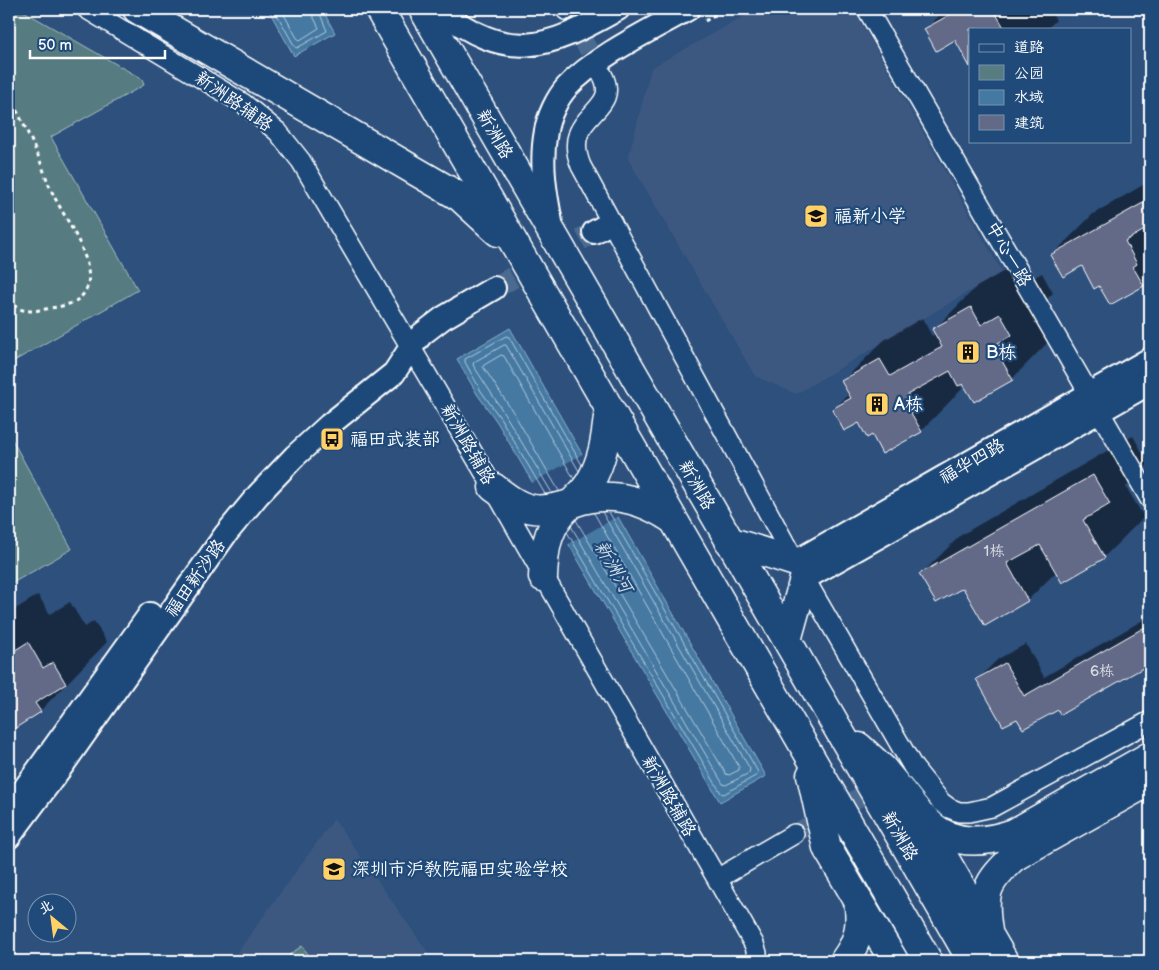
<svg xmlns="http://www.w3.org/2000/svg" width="1159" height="970" font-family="'Balsamiq Sans','LXGW WenKai TC',sans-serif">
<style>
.built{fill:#3d5880}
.green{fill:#577c82;stroke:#abbec0}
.water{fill:#4479a2;stroke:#8fafc7}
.pier{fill:#2d507d}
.shadow{fill:#0007}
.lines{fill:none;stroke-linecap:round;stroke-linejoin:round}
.shore{stroke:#b4c9da;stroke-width:1}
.building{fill:#636a88;stroke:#fff}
.minor-tunnel{stroke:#4c6a90;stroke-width:19;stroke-dasharray:19 9;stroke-linecap:butt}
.tertiary-tunnel{stroke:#4c6a90;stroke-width:22;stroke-dasharray:22 11;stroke-linecap:butt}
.minor-casing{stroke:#fff;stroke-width:22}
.tertiary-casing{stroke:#fff;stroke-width:26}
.primary-casing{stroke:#fff;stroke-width:31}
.path{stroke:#fff;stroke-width:3;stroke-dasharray:4 4;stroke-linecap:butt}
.minor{stroke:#1f4a7a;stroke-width:19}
.tertiary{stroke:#1f4a7a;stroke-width:22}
.primary{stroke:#1f4a7a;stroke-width:28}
.labels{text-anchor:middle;stroke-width:4.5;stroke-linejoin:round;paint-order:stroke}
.number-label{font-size:15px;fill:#d8dae1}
.street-label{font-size:18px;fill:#fff;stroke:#1f4a7a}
.poi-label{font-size:18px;fill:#fff;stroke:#1f4a7a;text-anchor:start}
.water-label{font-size:19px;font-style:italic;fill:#d0dee8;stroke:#1f4a7a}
</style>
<rect width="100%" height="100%" fill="#2d507d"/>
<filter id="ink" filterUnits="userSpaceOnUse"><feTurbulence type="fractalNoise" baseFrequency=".02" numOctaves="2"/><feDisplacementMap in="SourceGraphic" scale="10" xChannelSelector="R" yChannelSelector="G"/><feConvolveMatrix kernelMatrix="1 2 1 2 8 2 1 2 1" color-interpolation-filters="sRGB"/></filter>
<g filter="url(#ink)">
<path class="built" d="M757,9H853L1002,272L796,394L755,376L628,159L651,68Z
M334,819L434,961H231Z"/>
<path class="green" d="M9,9H20L142,79L144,85L51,137L138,290L9,364Z
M9,434L72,549L9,585Z
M302,946L313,961H293L289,955Z"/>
<path class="water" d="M268,9H322L335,33L294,56Z
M510,328L766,776L720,802L497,422L477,394L457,359Z"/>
<path class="pier" d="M584,453L620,515L567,545L530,484Z"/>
<path class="shadow" d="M946,9H1049L1056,20L1047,29H970V60L968,61L955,39L925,30Z
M1150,181V278L1143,285L1100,284L1082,264L1052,255L1093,214Z
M1013,266L1023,284L1042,273L1053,293L1041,305L1053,337L1012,379L964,382L960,384L962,389L921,431L872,434L859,421L834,409L850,393L843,381L884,340L922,318L932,336L936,333L934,330L975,288Z
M1133,436L1149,464L1126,487L1144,517L1104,557L1057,571L1028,600L964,586L921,574L961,535Z
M38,595L50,614L70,602L85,627L94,621L107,642L40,711L9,730V613Z
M1150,616V662L1061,713L1058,708L1017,717L978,679L998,659L1026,644L1044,677Z"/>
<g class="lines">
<path class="shore" d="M274,9L295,47L297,48L327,31L318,9
M281,9L297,38L300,40L319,28L312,14L311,9
M559,491L513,412L486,371L483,367L484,365L501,355L504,356L574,479
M552,493L506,416L473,365L474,362L504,345H506L579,471
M545,494L501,419L481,391L465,362V359L506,336L509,337L582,465
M576,520L726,774L729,775L739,770V767L594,513
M571,526L723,784L726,785L749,773L750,769L602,512
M567,532L721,793L724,794L757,775L758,772L609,512"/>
</g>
<path class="building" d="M960,9H993L1005,29H970V67L955,40L936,51L924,29Z
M1150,199V227L1125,241L1137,264L1133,267L1144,286L1110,305L1099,286L1094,289L1082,266L1063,277L1050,255Z
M971,307L981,325L1000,314L1012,335L998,343L1007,359L1002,361L1013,380L974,402L963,384L958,386L950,371L921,387L907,395L916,410L911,413L922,432L882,454L872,435L867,438L859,423L844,431L832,409L851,398L841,381L880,359L890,376L942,347L932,329Z
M1093,475L1110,504L1083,520L1105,558L1062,583L1040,545L1007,563L1028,601L985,626L963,588L936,603L919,574Z
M1145,627L1150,636V664L1060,715L1058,710L1023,729L1017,719L1003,726L976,679L1005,663L1024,696Z
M28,642L43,668L53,662L66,684L35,703L41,712L9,732V654Z"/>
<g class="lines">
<path class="minor-tunnel" d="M566,10L602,74
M794,834L904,772"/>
<path class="tertiary-tunnel" d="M494,288L594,232"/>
<g class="minor-casing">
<path id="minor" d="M87,9L244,104L278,132L301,161L493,487L717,879L754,944L757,953V961
M566,9V10
M867,9L1150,499
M602,74C624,114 559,113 581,166L795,562L913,767L941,802L949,808L959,812H969L992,807L1150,721
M717,879L794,834"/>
</g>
<g class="tertiary-casing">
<path id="tertiary" d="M438,9C508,63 546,50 618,9
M551,222C545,192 540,162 546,131C548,117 557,98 567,87C596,56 651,30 688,9
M594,232L610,223
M795,562L1150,359
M804,579L1150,383
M9,810L150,614
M9,837L62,766L225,535L258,495L295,456L329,425L394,373L411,347L422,334L443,318L494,288"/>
</g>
<g class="primary-casing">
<path id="primary" d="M137,9L460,197L498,232
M379,9L928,961
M423,9L972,961
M493,487C505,496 518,507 533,509C549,511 567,505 582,500C615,491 645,501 672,519
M729,541L795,562
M543,577C544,553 546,532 562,513C572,502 583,494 590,482C604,459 606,434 609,408
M787,640L804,579
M859,747L883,769L917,811L1004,961
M811,775L827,848L894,961
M925,819C949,846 982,844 1014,833L1150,756
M988,931C982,892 986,883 1014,857L1150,781
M844,961C859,941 862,925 858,900"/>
</g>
<path class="path" d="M705,21L726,9
M9,96C20,116 30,137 39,158C44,171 48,184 54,196C66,220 93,257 88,284C84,302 66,306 50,308C33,312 20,314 9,300"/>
<use href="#minor" class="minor"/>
<use href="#tertiary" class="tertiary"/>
<use href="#primary" class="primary"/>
</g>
</g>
<defs>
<g id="school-square" transform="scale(1.25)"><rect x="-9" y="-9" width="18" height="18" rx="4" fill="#ffd166" stroke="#1f4a7a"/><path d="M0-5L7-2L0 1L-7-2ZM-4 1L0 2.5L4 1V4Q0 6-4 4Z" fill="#111"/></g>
<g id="building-square" transform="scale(1.25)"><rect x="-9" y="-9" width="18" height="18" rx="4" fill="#ffd166" stroke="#1f4a7a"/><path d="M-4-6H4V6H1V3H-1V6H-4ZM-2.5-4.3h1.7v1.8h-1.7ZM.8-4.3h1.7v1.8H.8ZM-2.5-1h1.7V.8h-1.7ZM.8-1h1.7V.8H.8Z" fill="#111"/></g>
<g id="bus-square" transform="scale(1.25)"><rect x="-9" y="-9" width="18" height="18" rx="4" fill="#ffd166" stroke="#1f4a7a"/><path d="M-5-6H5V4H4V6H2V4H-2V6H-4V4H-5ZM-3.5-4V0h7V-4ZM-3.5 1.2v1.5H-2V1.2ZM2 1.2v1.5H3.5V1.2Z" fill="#111"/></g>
</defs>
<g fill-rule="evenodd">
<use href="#school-square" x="816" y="216"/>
<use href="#building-square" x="968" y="352"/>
<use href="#building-square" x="877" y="404"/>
<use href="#bus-square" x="332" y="439"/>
<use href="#school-square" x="334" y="869"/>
</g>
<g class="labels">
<g class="number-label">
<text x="994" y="556">1栋</text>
<text x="1102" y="676">6栋</text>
</g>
<g class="street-label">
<text transform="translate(234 101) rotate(35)" y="6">新洲路辅路</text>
<text transform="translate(495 134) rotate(60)" y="6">新洲路</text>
<text transform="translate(1009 254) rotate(60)" y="6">中心一路</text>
<text transform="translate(468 444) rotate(60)" y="6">新洲路辅路</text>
<text transform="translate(972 461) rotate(-30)" y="6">福华四路</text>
<text transform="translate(697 485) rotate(60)" y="6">新洲路</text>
<text transform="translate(195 578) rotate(-55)" y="6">福田新沙路</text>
<text transform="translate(669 796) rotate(60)" y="6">新洲路辅路</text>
<text transform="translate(900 836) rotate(60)" y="6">新洲路</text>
</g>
<g class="poi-label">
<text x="834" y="222">福新小学</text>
<text x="986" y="358">B栋</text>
<text x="894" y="410">A栋</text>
<text x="350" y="445">福田武装部</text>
<text x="352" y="875">深圳市沪教院福田实验学校</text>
</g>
<g class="water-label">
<text transform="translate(614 566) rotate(60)" y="7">新洲河</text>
</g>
</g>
<rect width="1159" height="970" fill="none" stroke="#1f4a7a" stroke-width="30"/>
<rect x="15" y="15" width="1129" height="940" fill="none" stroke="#fff" stroke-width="2" filter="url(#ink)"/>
<rect x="969" y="28" width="162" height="115" fill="#1f4a7a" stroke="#7992af"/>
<rect x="979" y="44" width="25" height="8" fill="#1f4a7a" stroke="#7992af"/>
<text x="1014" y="52" font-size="15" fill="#ffffff">道路</text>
<rect x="979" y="65" width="25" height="15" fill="#577c82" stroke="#7992af"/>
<text x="1014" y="78" font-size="15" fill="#ffffff">公园</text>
<rect x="979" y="90" width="25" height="15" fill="#4479a2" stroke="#7992af"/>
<text x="1014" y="102" font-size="15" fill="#ffffff">水域</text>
<rect x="979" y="115" width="25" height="15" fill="#636a88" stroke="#7992af"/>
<text x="1014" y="128" font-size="15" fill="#ffffff">建筑</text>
<g transform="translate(52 918) rotate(331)"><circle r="24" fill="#1f4a7a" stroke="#7992af"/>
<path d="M0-4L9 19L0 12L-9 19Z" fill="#ffd166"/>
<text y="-8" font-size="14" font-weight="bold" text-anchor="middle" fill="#ffffff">北</text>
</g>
<path d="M30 50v8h135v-8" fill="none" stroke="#ffffff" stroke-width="2.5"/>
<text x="38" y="50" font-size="15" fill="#ffffff" stroke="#1f4a7a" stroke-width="4" paint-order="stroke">50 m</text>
</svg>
